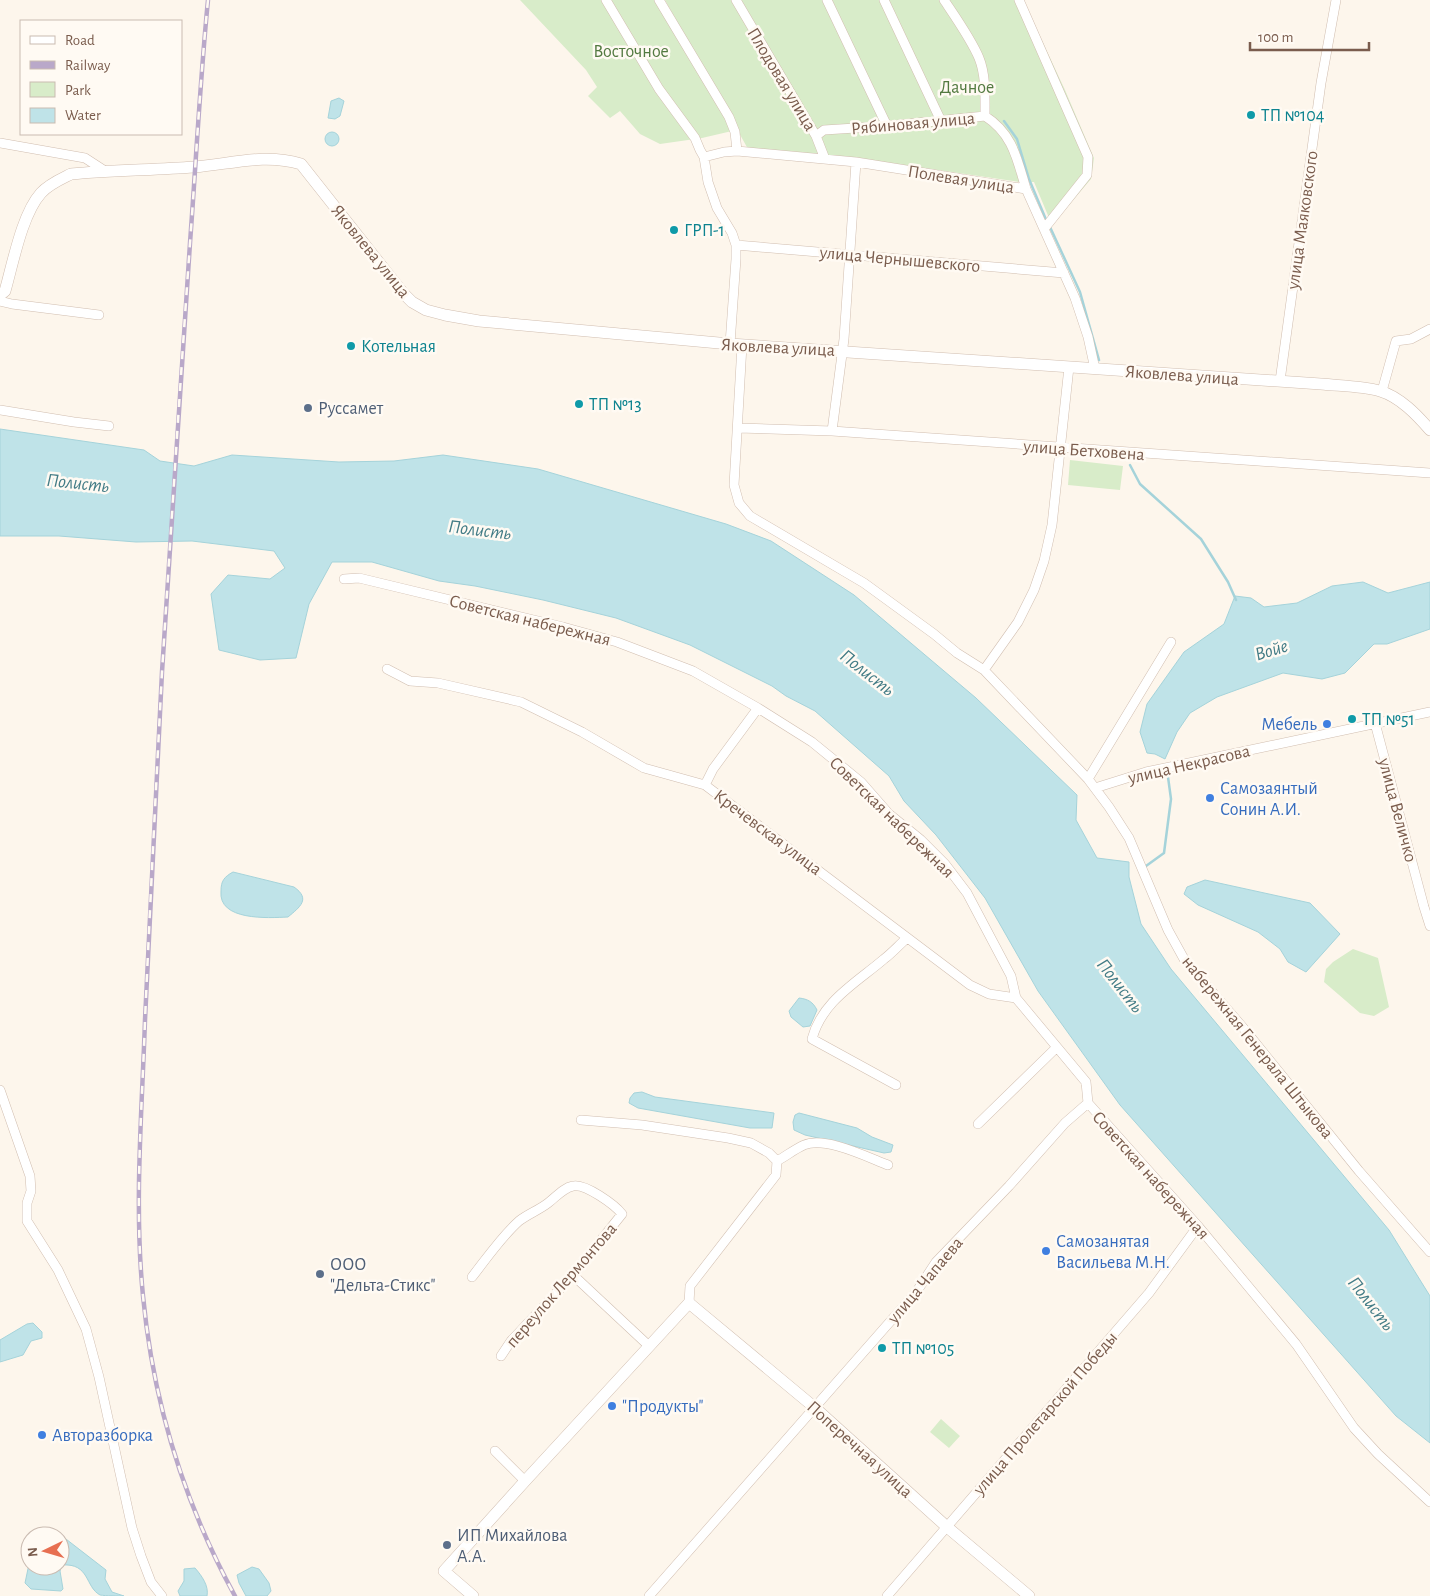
<svg xmlns="http://www.w3.org/2000/svg" width="1430" height="1596" font-family="'Alegreya Sans',sans-serif">
<style>
.green{fill:#d8ecc9}
.water{fill:#bfe3e8;stroke:#a5d3da}
.lines{fill:none;stroke-linecap:round;stroke-linejoin:round}
.stream{stroke:#a5d3da;stroke-width:2.5}
.minor-casing{stroke:#d1beb0;stroke-width:10}
.tertiary-casing{stroke:#d1beb0;stroke-width:12}
.minor{stroke:#fff;stroke-width:9}
.tertiary{stroke:#fff;stroke-width:11}
.rail-casing{stroke:#b9a8c9;stroke-width:4.5}
.rail{stroke:#fffaf3;stroke-width:2.5;stroke-dasharray:8;stroke-linecap:butt}
.culture-dot{fill:#0f9aa8;stroke:#fffaf3;stroke-width:2}
.service-dot{fill:#5c6f8a;stroke:#fffaf3;stroke-width:2}
.shop-dot{fill:#3f7fe0;stroke:#fffaf3;stroke-width:2}
.labels{text-anchor:middle;stroke-width:5;stroke-linejoin:round;paint-order:stroke}
.park-label{font-size:18px;fill:#537a41;stroke:#fffaf3}
.street-label{font-size:18px;fill:#7a5c4d;stroke:#fffaf3}
.culture-label{font-size:18px;fill:#0d838f;stroke:#fffaf3;text-anchor:start}
.service-label{font-size:18px;fill:#4e5e75;stroke:#fffaf3;text-anchor:start}
.shop-label{font-size:18px;fill:#366cbe;stroke:#fffaf3;text-anchor:start}
.water-label{font-size:19px;font-style:italic;fill:#437c86;stroke:#fffaf3}
</style>
<rect width="100%" height="100%" fill="#fdf6ec"/>
<path class="green" d="M520,0H657L732,131L702,138L660,144L640,134L620,111L610,118L588,96L597,87L586,70Z
M665,0H1023L1065,90L1094,158L1091,179L1052,225L1034,182H1019L863,159L748,149Z
M1070,460L1123,466L1120,490L1068,485Z
M1353,949L1378,958L1389,1007L1374,1016L1360,1013L1324,982L1326,969L1333,962Z
M941,1419L960,1436L949,1448L930,1432Z"/>
<path class="water" d="M339,98L344,101L340,116L335,119L328,118L331,101Z
M325 139a7 7 0 1 1 14 0a7 7 0 1 1-14 0Z
M0,429L144,450L160,461L194,466L232,455L339,462L394,461L443,455L538,469L726,524L771,541L854,595L976,698L1077,795L1076,820L1097,858L1129,862V877L1141,924L1171,969L1389,1230L1430,1296V1443L1396,1416L1120,1105L1038,991L985,898L936,835L904,801L889,776L815,711L786,696L772,686L690,645L616,618L543,600L475,586L439,581L372,562H332L309,604L296,658L260,660L219,650L211,594L228,575L270,579L285,568L274,551L192,541L136,542L59,536H0Z
M1363,582L1388,593L1430,582V629L1387,644H1374L1345,673L1322,679L1283,673L1217,697L1190,713L1177,732L1165,759L1155,754L1147,753L1140,732L1147,704L1184,652L1224,624L1235,596L1251,598L1264,607L1297,603L1332,586Z
M233,872L294,887C311,899 300,907 288,917C268,918 218,921 221,891C221,881 224,877 233,872Z
M1205,880L1310,903L1340,934L1306,972L1288,962L1280,949L1258,932L1198,905L1184,894L1187,887Z
M799,998C808,999 813,1002 817,1010L810,1026L803,1027L791,1017L789,1011Z
M642,1092L655,1097L774,1113L772,1128H750L638,1108L629,1103L630,1098L634,1093Z
M799,1113L857,1128L872,1137L893,1145L891,1152L884,1153L805,1135L794,1130L793,1122L795,1115Z
M33,1323L42,1332V1338L31,1341L23,1355L0,1362V1340L27,1324Z
M53,1529L106,1570L105,1579L112,1592L124,1596C118,1596 106,1596 100,1595C85,1587 90,1563 62,1565L60,1571L63,1589L61,1591L31,1589L25,1583L29,1564L28,1554L30,1551V1566H60V1536H44Z
M252,1567L259,1569L269,1583L271,1591L267,1596H246L239,1583L237,1575Z
M195,1568C202,1576 209,1586 207,1596H180L178,1591L184,1581V1569Z"/>
<g class="lines">
<path class="stream" d="M1004,121L1017,139L1029,179L1047,222
M1050,227L1080,292L1099,360
M1130,465L1140,484L1201,539L1228,582L1236,600
M1146,866L1164,853L1171,799L1168,777"/>
<g class="minor-casing">
<path id="minor" d="M606,0L659,89L695,138L700,150L704,157L708,182L717,208L732,233L736,245V259L730,344
M659,0L729,117L735,132L737,151
M736,0L816,136L825,159
M827,0L887,126
M884,0L941,121
M944,0C956,18 971,39 979,58C986,75 985,97 985,116
M1019,0L1088,157L1087,175L1044,229
M816,136L824,130L887,126L985,116C1013,134 1017,159 1026,189
M0,143L85,158L105,171
M704,157L724,152L737,151L856,162L1026,189L1075,298L1088,337L1095,369
M736,245L1064,273
M0,301L12,304L99,315
M742,345L734,485L739,503L750,516L864,583L934,634L957,653L984,670L1088,779L1109,807L1129,838L1168,930L1184,959L1245,1030L1359,1171L1430,1252
M1280,381L1321,83L1336,0
M1382,391L1396,341L1411,339L1430,329
M0,410L74,422L109,426
M738,428L832,431L1430,473
M832,431L844,339L856,162
M344,579L359,578L563,627L617,642L693,671L758,708L812,742L861,782L889,814L921,840L945,864L967,893L1011,976L1016,998L1086,1082L1088,1103L1198,1226L1296,1344L1354,1428L1378,1454L1430,1502
M387,669L410,681L438,683L521,702L582,732L644,768L705,785L970,985L989,994L1016,998
M984,670L1018,622L1034,590L1044,561L1052,525L1069,367
M1375,723L1424,907L1430,926
M1088,779L1171,642
M705,785L713,769L758,708
M1095,788L1146,772L1430,712
M896,1085L812,1039C822,1001 856,983 884,959C892,953 899,945 907,938
M0,1090L30,1176L31,1191L27,1203V1221L58,1270L86,1329L99,1377L132,1528L141,1556L151,1582L162,1596
M581,1120L642,1125L728,1138L751,1143L769,1153L777,1161
M978,1124L1056,1048
M777,1161C786,1156 795,1149 804,1145C825,1136 867,1157 888,1165
M573,1275L649,1346
M472,1277C487,1258 501,1237 519,1221C528,1214 539,1210 548,1203C556,1197 563,1188 573,1186C585,1183 615,1205 622,1214L573,1275L511,1341L501,1356
M689,1303L690,1286L776,1175L777,1161
M495,1451L525,1481
M649,1596L917,1291L936,1262L1009,1186L1065,1123L1088,1103
M887,1596L1149,1293L1198,1226"/>
</g>
<g class="tertiary-casing">
<path id="tertiary" d="M0,295L5,291C13,263 22,214 41,193C49,184 61,179 71,174C112,170 153,170 194,167C231,164 265,153 301,164L403,293L412,302L426,310L445,315L479,321L730,344L1321,384C1341,386 1362,386 1380,391C1400,397 1417,415 1430,430
M473,1596L444,1571L525,1481L689,1303L814,1407L947,1527L1029,1596"/>
</g>
<use href="#minor" class="minor"/>
<use href="#tertiary" class="tertiary"/>
<g class="rail-casing">
<path id="rail" d="M208,0C200,81 196,162 190,243C180,386 171,529 162,672C156,788 150,904 145,1020C142,1111 134,1205 143,1296C153,1401 184,1503 235,1596"/>
</g>
<use href="#rail" class="rail"/>
</g>
<g class="culture-dot">
<circle cx="1251" cy="115" r="5"/>
<circle cx="674" cy="230" r="5"/>
<circle cx="351" cy="346" r="5"/>
<circle cx="579" cy="404" r="5"/>
<circle cx="1352" cy="719" r="5"/>
<circle cx="882" cy="1348" r="5"/>
</g>
<g class="service-dot">
<circle cx="308" cy="408" r="5"/>
<circle cx="320" cy="1274" r="5"/>
<circle cx="447" cy="1545" r="5"/>
</g>
<g class="shop-dot">
<circle cx="1327" cy="724" r="5"/>
<circle cx="1210" cy="798" r="5"/>
<circle cx="1046" cy="1251" r="5"/>
<circle cx="612" cy="1406" r="5"/>
<circle cx="42" cy="1435" r="5"/>
</g>
<g class="labels">
<g class="park-label">
<text x="631" y="57">Восточное</text>
<text x="967" y="93">Дачное</text>
</g>
<g class="street-label">
<text transform="translate(782 79) rotate(59)" y="6">Плодовая улица</text>
<text transform="translate(913 123) rotate(-5)" y="6">Рябиновая улица</text>
<text transform="translate(961 179) rotate(9)" y="6">Полевая улица</text>
<text transform="translate(1302 220) rotate(-82)" y="6">улица Маяковского</text>
<text transform="translate(371 251) rotate(51)" y="6">Яковлева улица</text>
<text transform="translate(900 259) rotate(5)" y="6">улица Чернышевского</text>
<text transform="translate(778 347) rotate(3)" y="6">Яковлева улица</text>
<text transform="translate(1182 375) rotate(4)" y="6">Яковлева улица</text>
<text transform="translate(1084 450) rotate(4)" y="6">улица Бетховена</text>
<text transform="translate(530 620) rotate(14)" y="6">Советская набережная</text>
<text transform="translate(1189 764) rotate(-13)" y="6">улица Некрасова</text>
<text transform="translate(1398 810) rotate(75)" y="6">улица Величко</text>
<text transform="translate(892 817) rotate(44)" y="6">Советская набережная</text>
<text transform="translate(768 832) rotate(37)" y="6">Кречевская улица</text>
<text transform="translate(1258 1047) rotate(51)" y="6">набережная Генерала Штыкова</text>
<text transform="translate(1151 1175) rotate(48)" y="6">Советская набережная</text>
<text transform="translate(925 1280) rotate(-50)" y="6">улица Чапаева</text>
<text transform="translate(561 1285) rotate(-49)" y="6">переулок Лермонтова</text>
<text transform="translate(1045 1413) rotate(-49)" y="6">улица Пролетарской Победы</text>
<text transform="translate(860 1449) rotate(42)" y="6">Поперечная улица</text>
</g>
<g class="culture-label">
<text x="1261" y="121">ТП №104</text>
<text x="684" y="236">ГРП-1</text>
<text x="361" y="352">Котельная</text>
<text x="589" y="410">ТП №13</text>
<text x="1362" y="725">ТП №51</text>
<text x="892" y="1354">ТП №105</text>
</g>
<g class="service-label">
<text x="318" y="414">Руссамет</text>
<text x="330" y="1270">ООО<tspan x="330" dy="21">"Дельта-Стикс"</tspan></text>
<text x="457" y="1541">ИП Михайлова<tspan x="457" dy="21">А.А.</tspan></text>
</g>
<g class="shop-label">
<text x="1317" y="730" text-anchor="end">Мебель</text>
<text x="1220" y="794">Самозаянтый<tspan x="1220" dy="21">Сонин А.И.</tspan></text>
<text x="1056" y="1247">Самозанятая<tspan x="1056" dy="21">Васильева М.Н.</tspan></text>
<text x="622" y="1412">"Продукты"</text>
<text x="52" y="1441">Авторазборка</text>
</g>
<g class="water-label">
<text transform="translate(78 482) rotate(6)" y="7">Полисть</text>
<text transform="translate(480 529) rotate(7)" y="7">Полисть</text>
<text transform="translate(1271 649) rotate(-17)" y="7">Войе</text>
<text transform="translate(868 672) rotate(38)" y="7">Полисть</text>
<text transform="translate(1121 985) rotate(52)" y="7">Полисть</text>
<text transform="translate(1372 1303) rotate(52)" y="7">Полисть</text>
</g>
</g>
<rect x="20" y="20" width="162" height="115" fill="#fffaf3" stroke="#cabbb1"/>
<rect x="30" y="36" width="25" height="8" fill="#ffffff" stroke="#cabbb1"/>
<text x="65" y="45" font-size="15" fill="#7a5c4d">Road</text>
<rect x="30" y="61" width="25" height="8" fill="#b9a8c9" stroke="#cabbb1"/>
<text x="65" y="70" font-size="15" fill="#7a5c4d">Railway</text>
<rect x="30" y="82" width="25" height="15" fill="#d8ecc9" stroke="#cabbb1"/>
<text x="65" y="95" font-size="15" fill="#7a5c4d">Park</text>
<rect x="30" y="108" width="25" height="15" fill="#bfe3e8" stroke="#cabbb1"/>
<text x="65" y="120" font-size="15" fill="#7a5c4d">Water</text>
<g transform="translate(45 1551) rotate(265)"><circle r="24" fill="#fffaf3" stroke="#cabbb1"/>
<path d="M0-4L9 19L0 12L-9 19Z" fill="#e76f51"/>
<text y="-8" font-size="14" font-weight="bold" text-anchor="middle" fill="#7a5c4d">N</text>
</g>
<path d="M1250 42v8h119v-8" fill="none" stroke="#7a5c4d" stroke-width="2.5"/>
<text x="1258" y="42" font-size="15" fill="#7a5c4d" stroke="#fffaf3" stroke-width="4" paint-order="stroke">100 m</text>
</svg>
